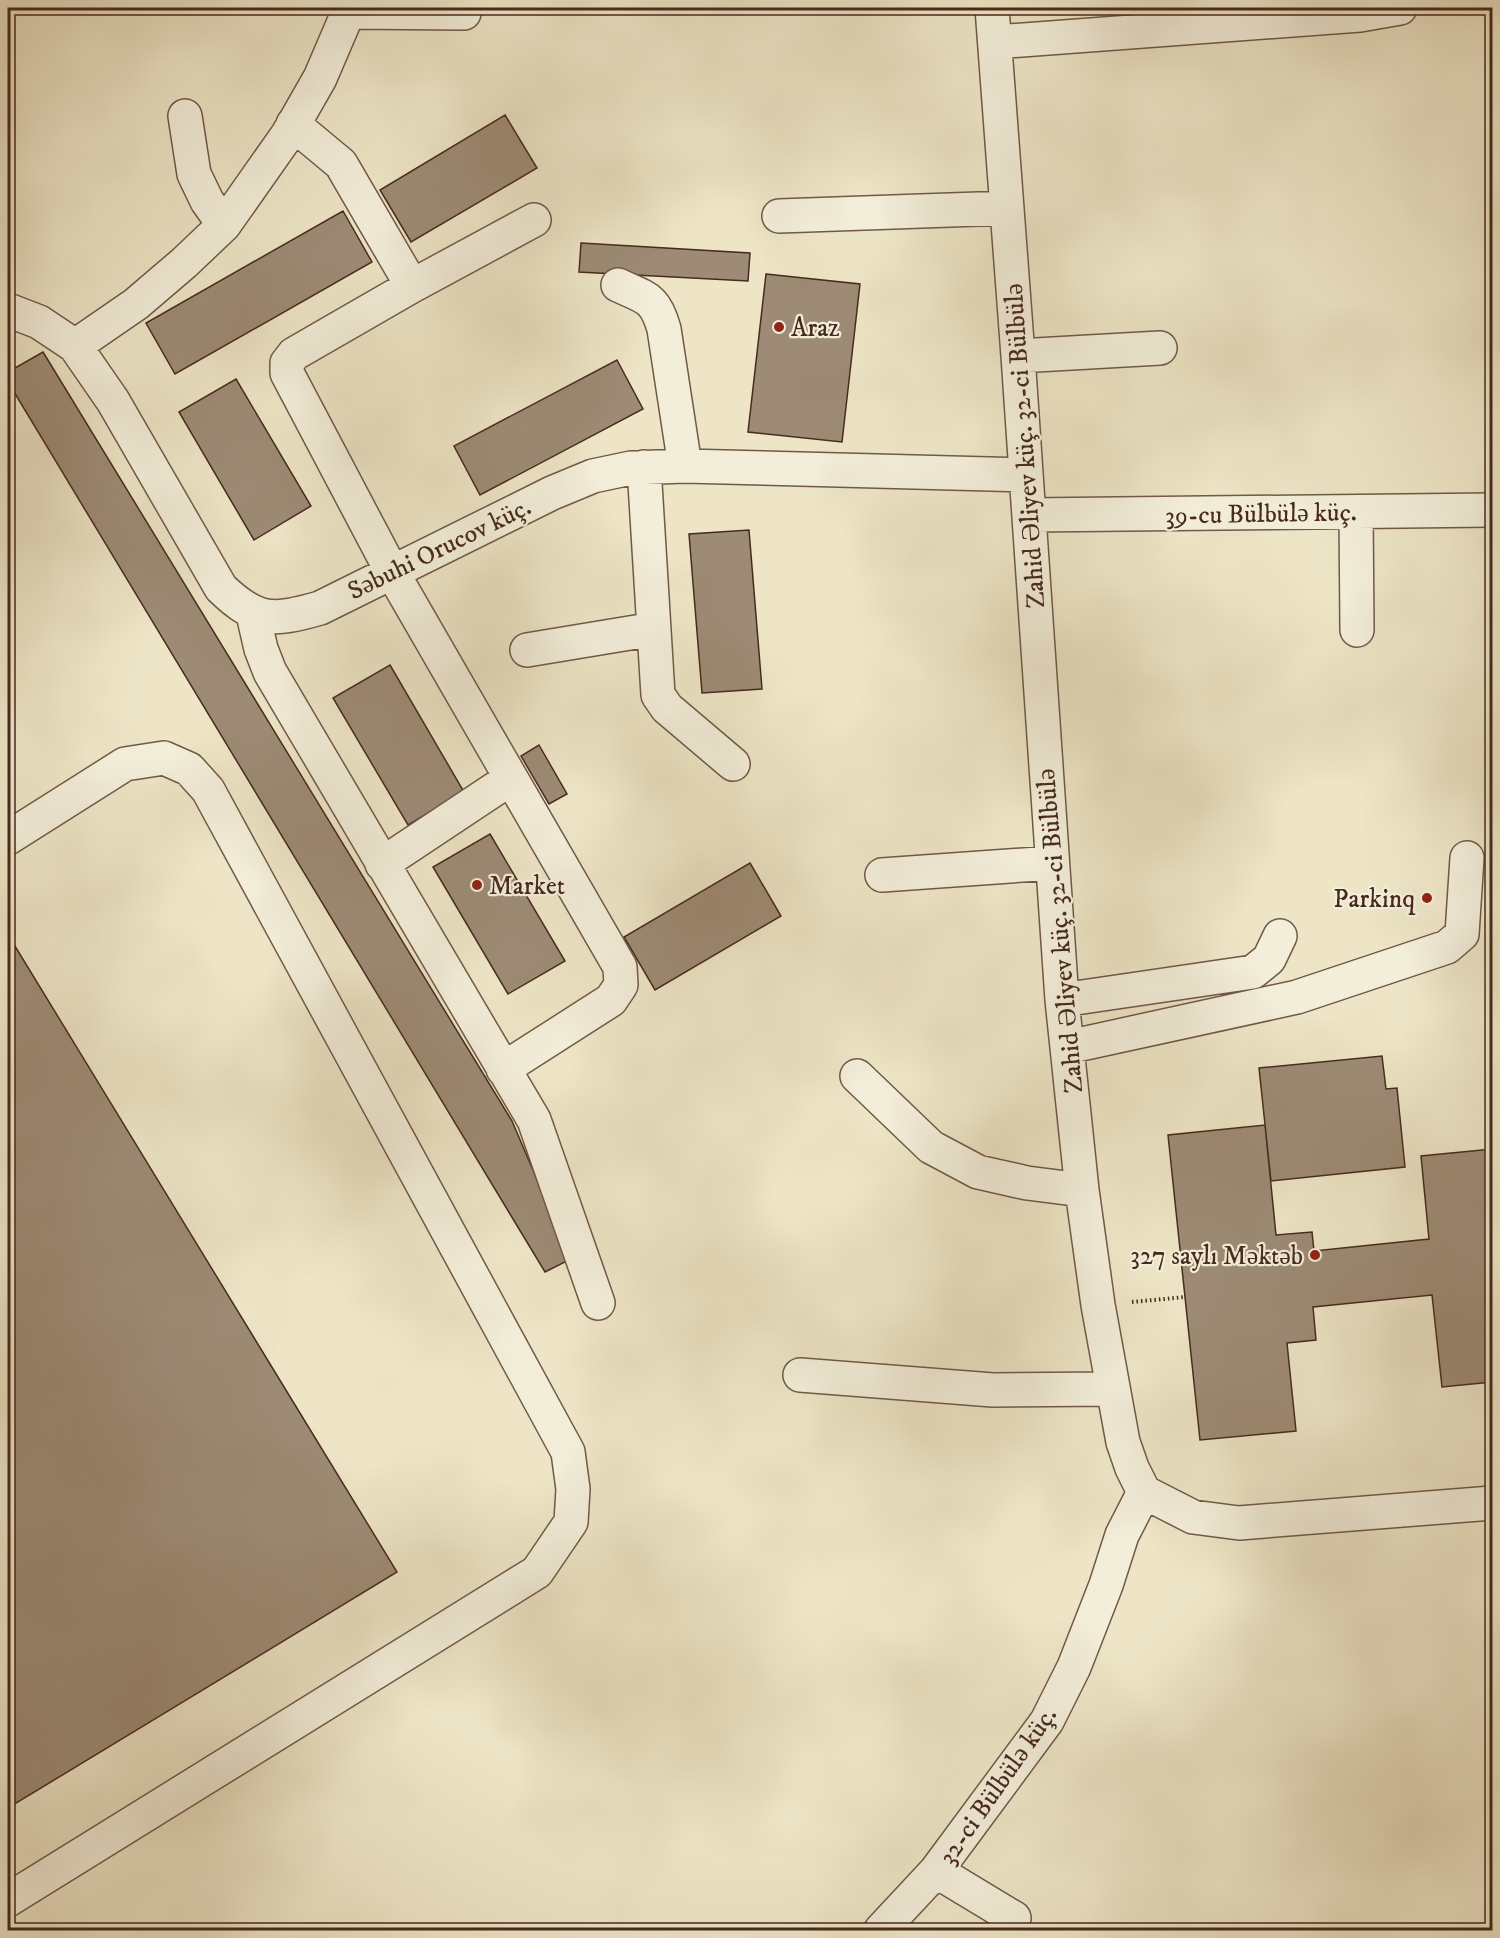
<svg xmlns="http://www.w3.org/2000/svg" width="1500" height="1938" font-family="'IM FELL DW Pica',serif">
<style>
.green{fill:#d1c5a9;stroke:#8c7863;stroke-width:1.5}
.building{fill:#9d8b75;stroke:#472a1d;stroke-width:1.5}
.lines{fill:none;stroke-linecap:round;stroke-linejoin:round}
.minor-casing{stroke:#705947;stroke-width:36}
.path{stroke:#472a1d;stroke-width:4;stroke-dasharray:1.5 3;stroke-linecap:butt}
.minor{stroke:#f3eeda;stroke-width:33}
.poi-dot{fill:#8f2418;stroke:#f3eeda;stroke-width:2}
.labels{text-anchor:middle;stroke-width:4.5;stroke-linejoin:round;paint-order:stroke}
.poi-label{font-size:26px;fill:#472a1d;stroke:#f3eeda;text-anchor:start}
.street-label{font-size:26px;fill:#472a1d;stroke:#f3eeda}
</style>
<rect width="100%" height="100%" fill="#ede5c6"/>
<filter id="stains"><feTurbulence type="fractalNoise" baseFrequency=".00333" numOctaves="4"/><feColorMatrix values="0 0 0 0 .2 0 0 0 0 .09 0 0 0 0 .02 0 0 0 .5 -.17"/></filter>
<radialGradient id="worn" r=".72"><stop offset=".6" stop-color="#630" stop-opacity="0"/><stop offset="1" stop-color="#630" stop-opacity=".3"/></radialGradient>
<path class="green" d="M1492,736V970H1487Z"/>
<path class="building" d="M505,115L537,168L411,242L380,190Z
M343,211L372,262L175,374L146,323Z
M581,243L750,253L748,281L579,272Z
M766,274L860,284L842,442L748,432Z
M43,352L512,1121L571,1259L545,1272L8,382V372Z
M617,360L643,409L480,495L454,446Z
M236,379L311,506L254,540L179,412Z
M749,530L762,689L702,693L689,534Z
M390,665L464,792L408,825L333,698Z
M539,745L567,794L549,804L521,756Z
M490,834L565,961L508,994L433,867Z
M750,863L781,916L655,990L624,937Z
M10,938L397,1572L8,1808V940Z
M1382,1056L1386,1089L1397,1088L1405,1167L1271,1181L1259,1068Z
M1265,1125L1276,1235L1312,1232L1314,1251L1429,1239L1421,1156L1492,1149V1382L1442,1387L1432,1295L1313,1307L1316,1340L1287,1343L1296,1431L1200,1440L1168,1135Z"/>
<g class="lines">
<g class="minor-casing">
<path id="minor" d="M992,8L1018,356L1062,1000L1082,1190L1098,1305L1123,1442L1132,1468L1144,1492L1193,1517L1239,1523L1492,1503
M350,12L464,13
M995,42L1360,15L1400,8
M185,116L194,174L207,201L224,225
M293,124L341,164L412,286
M779,216L1007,208
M618,285C646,298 655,297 664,329L685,466
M8,310L39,322L75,346L113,401L221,588C257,623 274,621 320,608L552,493L593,476L631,468L685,466L1025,475
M75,346L136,304L184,263L224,225L288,134L320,78L350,8
M1018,356L1160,348
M644,467L658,695L667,708L733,764
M1356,512L1357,630
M1029,515L1492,510
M253,614L261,649L270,672L534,1120L598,1303
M527,650L654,629
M8,838L125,764L164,758L189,769L208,790L568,1452L573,1489L571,1522L537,1572L8,1900
M382,864L510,779
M882,875L1052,863
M1062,1000L1253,972L1269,959L1280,936
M1068,1047L1297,997L1447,947L1462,934L1467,858
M503,1069L611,1000L621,985L620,967L392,572L287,373V363L294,354L412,286L534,220
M857,1076L931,1147L978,1172L1027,1183L1082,1190
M800,1375L993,1390L1113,1389
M936,1871L1014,1918
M881,1930L936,1871L1047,1721L1074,1667L1106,1585L1122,1535L1144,1492"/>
</g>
<path class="path" d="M1132,1302L1185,1297"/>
<use href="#minor" class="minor"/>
</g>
<g class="poi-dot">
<circle cx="779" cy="327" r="6"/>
<circle cx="477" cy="885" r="6"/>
<circle cx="1427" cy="898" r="6"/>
<circle cx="1315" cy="1255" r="6"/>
</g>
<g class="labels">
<g class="poi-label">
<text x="791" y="336">Araz</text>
<text x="489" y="894">Market</text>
<text x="1415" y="907" text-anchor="end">Parkinq</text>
<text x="1303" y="1264" text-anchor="end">327 saylı Məktəb</text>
</g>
<g class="street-label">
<text transform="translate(1024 446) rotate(-94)" y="9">Zahid Əliyev küç. 32-ci Bülbülə</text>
<text transform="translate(1261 513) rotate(-1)" y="9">39-cu Bülbülə küç.</text>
<text transform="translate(439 548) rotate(-26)" y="9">Səbuhi Orucov küç.</text>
<text transform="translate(1059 931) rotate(-95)" y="9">Zahid Əliyev küç. 32-ci Bülbülə</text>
<text transform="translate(997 1785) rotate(-55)" y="9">32-ci Bülbülə küç.</text>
</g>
</g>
<rect width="1500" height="1938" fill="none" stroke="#ede5c6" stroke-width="30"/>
<rect x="9" y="9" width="1482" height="1920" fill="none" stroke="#472a1d" stroke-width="3"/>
<rect x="15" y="15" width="1470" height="1908" fill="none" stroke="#472a1d" stroke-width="1.5"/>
<rect width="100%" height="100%" filter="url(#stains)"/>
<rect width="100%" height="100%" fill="url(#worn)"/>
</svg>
